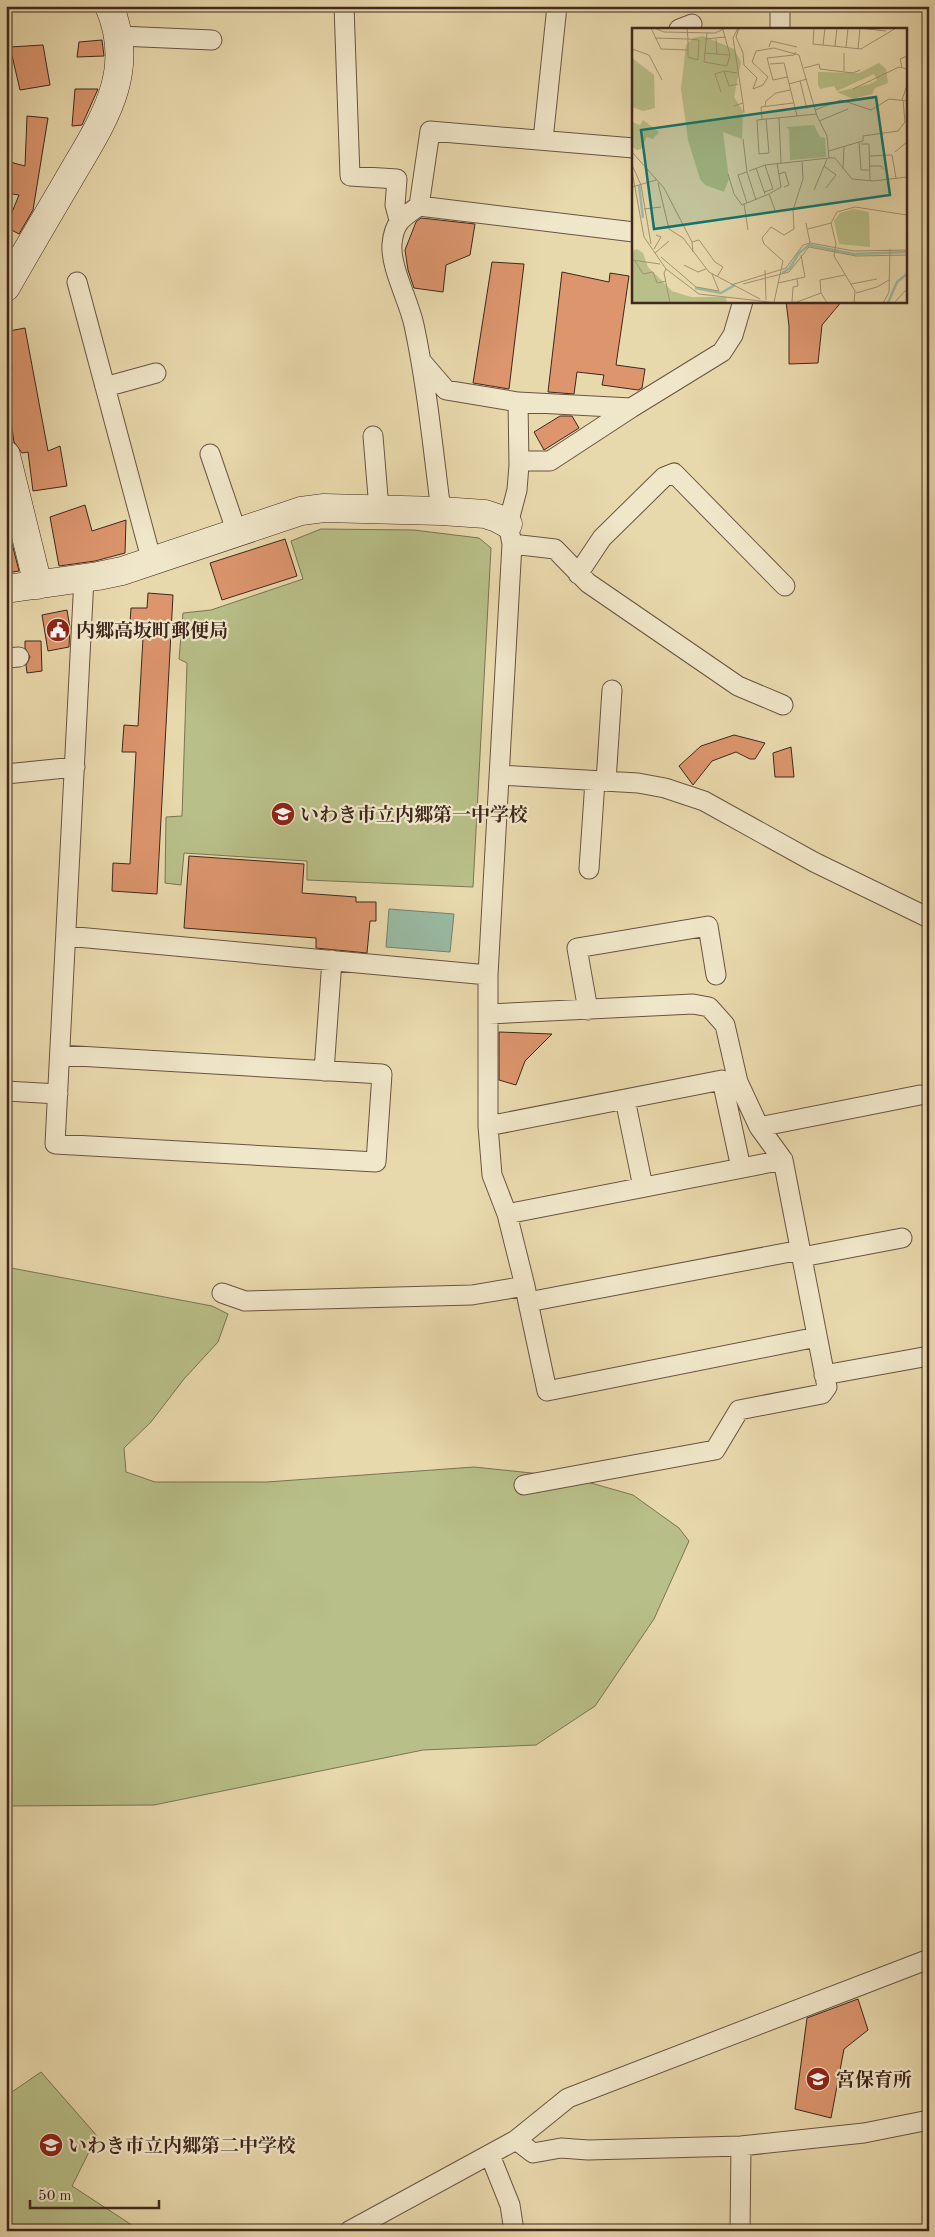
<svg xmlns="http://www.w3.org/2000/svg" width="935" height="2237" font-family="'Old Standard TT','Noto Serif JP',serif">
<style>
.green{fill:#b8bf88;stroke:#7c7353}
.water{fill:#99bba4;stroke:#75806e}
.building{fill:#dc956d;stroke:#3f271e}
.lines{fill:none;stroke-linecap:round;stroke-linejoin:round}
.street-casing{stroke:#695442;stroke-width:21}
.secondary-casing{stroke:#3f271e;stroke-width:29}
.street{stroke:#f0e6c9;stroke-width:19}
.secondary{stroke:#f0e6c9;stroke-width:28}
.labels{text-anchor:middle;stroke-width:4.5;stroke-linejoin:round;paint-order:stroke}
.poi-label{font-size:19px;font-weight:bold;fill:#3f271e;stroke:#f0e6c9;text-anchor:start}
.inset-river{fill:none;stroke:#99bba4;stroke-width:2.5}
.inset-road{fill:none;stroke:#a49273;stroke-width:1}
.view{fill:#0f766e;fill-opacity:0.15;stroke:#0f766e;stroke-width:2.5}
.inset-edge{fill:none;stroke:#3f271e;stroke-width:2.5}
</style>
<rect width="100%" height="100%" fill="#e8d9ac"/>
<filter id="stains"><feTurbulence type="fractalNoise" baseFrequency=".004" numOctaves="4"/><feColorMatrix values="0 0 0 0 .2 0 0 0 0 .09 0 0 0 0 .02 0 0 0 .5 -.17"/></filter>
<radialGradient id="worn" r=".72"><stop offset=".6" stop-color="#630" stop-opacity="0"/><stop offset="1" stop-color="#630" stop-opacity=".3"/></radialGradient>
<path class="green" d="M321,529L414,530L479,538L491,548L473,887L307,880V861L184,853L181,885L165,883L166,817L182,816L187,663L179,659L183,613L211,610L303,579L291,541Z
M6,1267L212,1306L228,1314L218,1342L184,1379L151,1422L124,1448L126,1472L155,1482H267L474,1467L570,1477L633,1495L679,1528L689,1541L654,1619L595,1706L536,1745L423,1750L154,1805L6,1806Z
M41,2072L97,2136L72,2186L141,2231H6V2096Z"/>
<path class="water" d="M389,909L454,914L450,952L386,947Z"/>
<path class="building" d="M102,40L104,56L77,57L79,42Z
M43,45L50,85L20,90L10,47Z
M75,89H98L82,125L72,126Z
M27,116L48,118L33,210L19,234L6,227L19,195L6,193V161L25,166Z
M421,218L475,224L470,255L446,265L443,292L414,288L408,270L405,250L416,222Z
M492,262L524,264L509,389L473,383Z
M562,272L609,282L610,273L629,276L616,365L645,369L642,388L638,390L602,385L604,375L577,372L574,394L548,392Z
M786,301H842L822,325L818,363L789,364V326Z
M25,328L48,451L60,446L67,486L33,491L28,452L22,453L14,442L6,388V373L12,370L9,331Z
M560,416H572L579,428L544,450L534,432Z
M85,505L92,531L126,520L125,553L95,561L59,566L50,517Z
M8,528L19,571L6,573V529Z
M285,539L297,576L222,600L210,563Z
M148,593L173,595L157,894L112,891L113,863L130,864L136,752H122L124,725L138,726L143,638L129,637L131,608H147Z
M67,610L70,628L69,647L48,651L42,615Z
M25,641H41L42,671L27,673L26,665L30,657L25,648Z
M734,735L765,743L755,759H750L736,752L712,761L693,785L679,766L701,746Z
M791,747L794,777H775L773,753Z
M189,856L304,864L302,893L356,897V902H376V921H370L367,953L316,948V938L184,928Z
M499,1032L552,1034L525,1061L516,1085L499,1080Z
M858,1999L868,2030L844,2049L831,2118L795,2109L807,2018Z"/>
<g class="lines">
<g class="street-casing">
<path id="street" d="M344,6L350,176L397,179L395,205L399,220
M780,6V29
M679,29L692,24
M119,36L212,40
M543,140L557,6
M419,206L430,131L634,148
M77,282L152,562
M422,362L446,390L518,402L631,408
M105,387L156,373
M518,402L519,465
M373,436L379,509
M210,454L237,533
M441,511C433,449 427,386 414,325C409,301 390,267 392,244C394,222 402,218 419,206L634,232
M512,544L555,549L588,583L738,686L783,705
M578,574L602,538L664,477L674,473L785,586
M6,658L19,657
M6,774L75,767
M500,775L638,783L665,788L704,801L814,862L929,918
M606,781L612,690
M589,869L595,781
M66,936L488,975
M588,1010L577,948L708,926L716,975
M488,1014L693,1004L709,1007L725,1025L738,1082L759,1127L920,1095
M60,1055L382,1074L376,1162L55,1144L84,578
M324,1071L332,960
M6,1091L58,1094
M625,1099L643,1187
M488,1126L722,1080L741,1168
M507,1214L783,1160
M802,1257L902,1238
M525,1286L507,1214L492,1175L488,1126V975L512,544L508,524L517,490L519,465L524,461H550L631,408L722,352L733,335L743,301
M222,1293L245,1301L472,1295L525,1286L528,1302L801,1250
M528,1302L547,1391L817,1337
M824,1375L929,1356
M524,1485L715,1450L739,1410L822,1394L827,1387L783,1160L759,1127
M516,2140L533,2153L561,2148L588,2150L741,2146L864,2133L929,2120
M490,2155L510,2205L514,2231
M349,2231L516,2140L568,2098L929,1959
M740,2231L741,2146"/>
</g>
<g class="secondary-casing">
<path id="secondary" d="M6,287C26,252 46,218 66,184C99,126 139,75 109,6
M6,455L38,585
M6,589L98,576L122,571L301,511L324,508L441,511L485,514L497,518L508,524"/>
</g>
<use href="#street" class="street"/>
<use href="#secondary" class="secondary"/>
</g>
<defs>
<g id="civic-disc" transform="scale(1.25)"><circle r="9.5" fill="#8f2418" stroke="#f0e6c9"/><path d="M-.6-6.5H3V-4.5H.6V-3L4-1V1h2V6H-6V1h2V-1L-.6-3ZM-1.2 2.5V6h2.4V2.5Z" fill="#fff"/></g>
<g id="school-disc" transform="scale(1.25)"><circle r="9.5" fill="#8f2418" stroke="#f0e6c9"/><path d="M0-5L7-2L0 1L-7-2ZM-4 1L0 2.5L4 1V4Q0 6-4 4Z" fill="#fff"/></g>
</defs>
<g fill-rule="evenodd">
<use href="#civic-disc" x="58" y="630"/>
<use href="#school-disc" x="283" y="814"/>
<use href="#school-disc" x="818" y="2079"/>
<use href="#school-disc" x="51" y="2145"/>
</g>
<g class="labels">
<g class="poi-label">
<text x="76" y="637">内郷高坂町郵便局</text>
<text x="300" y="821">いわき市立内郷第一中学校</text>
<text x="836" y="2086">宮保育所</text>
<text x="68" y="2152">いわき市立内郷第二中学校</text>
</g>
</g>
<g transform="translate(632 28)">
<rect width="275" height="275" fill="#e8d9ac"/>
<path d="M71,8L102,21L109,34L102,69L111,83L110,111L91,104L97,151L92,164L73,157L68,151L56,112L49,61L54,17L61,10ZM0,30L22,47L23,80L11,83L0,79ZM247,35L254,41L256,55L243,60L240,66L221,71L205,64L238,56L245,52L242,46L205,63L202,58L188,61L186,57V44L227,45ZM11,92L27,104L21,111L15,109L9,121L5,122L0,119V94L8,97ZM182,97L188,109L193,110L194,129L158,132L157,101L154,99ZM222,181L237,184L238,219L207,216L202,193L208,185ZM5,221L11,225L16,239L40,263L59,269H94L95,275H0V223Z" fill="#b8bf88"/>
<path class="inset-river" d="M7,157L11,190M150,245L158,240L167,225L177,217L222,226L275,224M63,260L89,265L103,257M256,275L265,254L275,246"/>
<path class="inset-road" d="M19,0L29,21L56,22M22,0L32,4L83,5L94,0M106,0L101,10L111,75M107,0L104,9L111,25L112,37L125,50L121,61L131,57L136,49L120,34L124,23L142,20L167,27L185,88L195,108L197,130M182,0L181,16L229,21L264,0M227,0L254,3M75,5L72,34L95,38L98,27L91,2M23,10L56,11L67,12L66,32L56,29V11L55,0M73,11L94,9M84,11L85,26M191,17L193,0M203,18L205,0M137,19L139,13L165,19M214,20L216,0M0,21L17,27L30,52M226,21L228,0M73,25L98,27M138,36L152,35L165,88M270,39L268,31L275,28M172,40L187,36L188,41L221,45L228,42M92,43L97,58L106,56M212,43V25M155,49L141,52L135,30L162,27L164,24M168,53L175,81M157,56L175,51M221,61L267,39L275,41M89,64L83,46L92,43L105,45M270,72L275,57M102,78L111,75L112,85M133,78L134,73L144,65L158,62M183,82L209,72L239,82L257,71L275,73M147,90L149,135M130,91L129,79L161,75M134,91L137,125L127,126L125,92L185,86M187,93L216,81M111,111L115,144L124,172M227,114L231,113V108L266,103L273,94L271,72M229,116H237L238,153M197,123L227,114L229,142H237M0,124L32,160L60,214L61,224M263,124L275,114M238,128L260,127L264,150M0,137L9,157L19,216M192,138L204,147L194,160M238,138H249L252,142M124,140L133,166M211,141L212,119M0,143L12,209L34,241L67,266L146,275M117,143L133,137L197,130H203L220,151L241,153L275,149M115,144L106,147L115,175M96,146L102,166L110,177L137,166M147,146L153,144L157,157L152,159M26,155L37,201L51,210L77,244L128,271M0,159L24,152M182,162L195,131M132,164L141,161L133,137M112,176L116,202M12,181L29,179M143,182L137,166L149,159L145,135M174,195L178,215M176,201L199,195M60,214L67,212L83,234L91,239L85,249M22,221L29,209L24,207M23,225L37,213M29,229L64,259L87,263M0,232L28,236M3,233L11,246L21,244L25,255L34,253M52,237L66,244L74,241M34,241L32,245L38,275M133,242L134,272M80,246L87,263M146,255L173,249L169,227M111,256L157,244L177,219L224,228L275,227M219,256L245,251M99,257L154,240L171,217L178,215L222,223L275,222M224,265L245,259L257,252M142,274L151,233L132,216L130,210L139,199L152,207L162,201L161,182L171,151L170,133M160,274L161,259L166,258L165,251M152,275L165,274L189,265M195,275L189,265L188,252L213,247M222,275L223,263L202,228L204,216L199,195L205,184L223,179L275,187M251,275L257,264L258,221M262,275L275,261"/>
<path class="view" d="M244,69L258,167L22,201L9,102Z"/>
<rect width="275" height="275" class="inset-edge"/>
</g>
<rect width="935" height="2237" fill="none" stroke="#e8d9ac" stroke-width="25"/>
<rect x="8" y="8" width="920" height="2222" fill="none" stroke="#3f271e" stroke-width="2.5"/>
<rect x="12" y="12" width="910" height="2212" fill="none" stroke="#3f271e"/>
<path d="M30 2200v8h129v-8" fill="none" stroke="#3f271e" stroke-width="2.5"/>
<text x="38" y="2200" font-size="15" fill="#3f271e" stroke="#f0e6c9" stroke-width="4" paint-order="stroke">50 m</text>
<rect width="100%" height="100%" filter="url(#stains)"/>
<rect width="100%" height="100%" fill="url(#worn)"/>
</svg>
